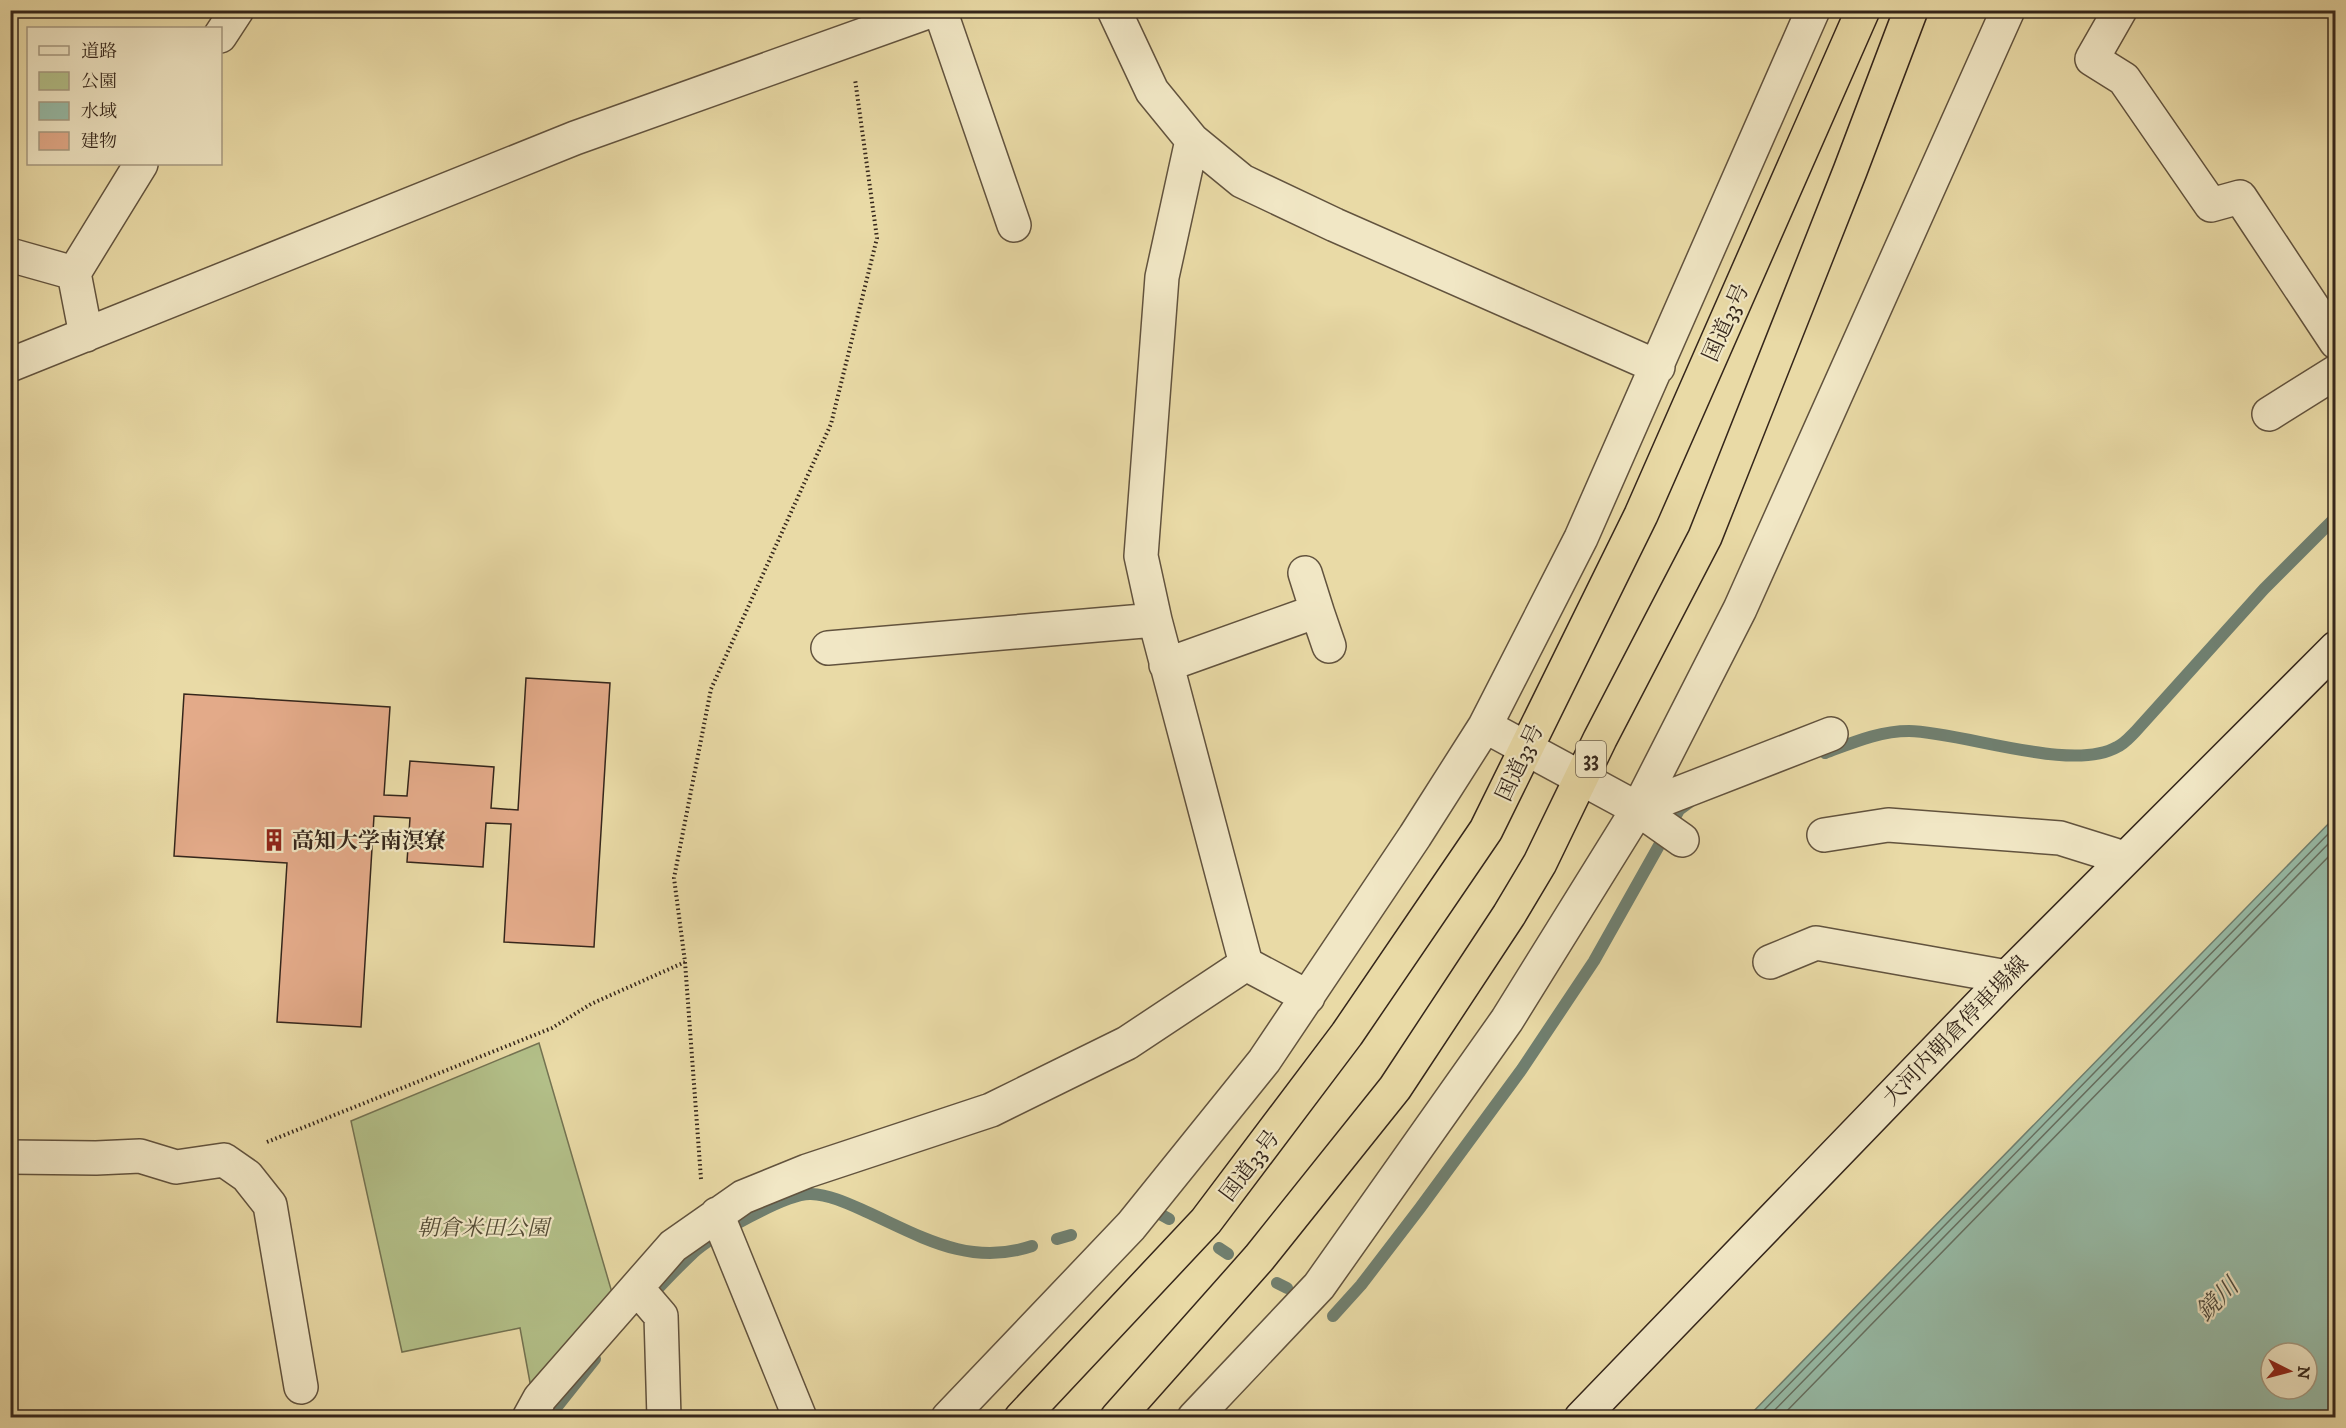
<svg xmlns="http://www.w3.org/2000/svg" width="2346" height="1428" font-family="'IM FELL DW Pica','Noto Serif JP',serif">
<style>
.green{fill:#b3c089;stroke:#747352;stroke-width:1.5}
.water{fill:#97bba7;stroke:#707f6f;stroke-width:1.5;fill-rule:evenodd}
.lines{fill:none;stroke-linecap:round;stroke-linejoin:round}
.shore{stroke:#667061;stroke-width:1.5}
.stream{stroke:#707f6f;stroke-width:12}
.building{fill:#e3aa89;stroke:#35261b;stroke-width:1.5}
.street-casing{stroke:#62533e;stroke-width:36}
.secondary-casing{stroke:#35261b;stroke-width:36}
.highway-casing{stroke:#35261b;stroke-width:36}
.path{stroke:#35261b;stroke-width:4;stroke-dasharray:1.5 3;stroke-linecap:butt}
.street{stroke:#f1e7c5;stroke-width:33}
.secondary{stroke:#f1e7c5;stroke-width:33}
.highway{stroke:#e9daa6;stroke-width:33}
.labels{text-anchor:middle;stroke-width:4.5;stroke-linejoin:round;paint-order:stroke}
.shield{fill:#f1e7c5;stroke:#6d604e;stroke-width:1.5}
.shield-label{font-size:21px;font-weight:bold;fill:#35261b}
.street-label{font-size:22px;fill:#35261b;stroke:#f1e7c5}
.poi-label{font-size:22px;font-weight:bold;fill:#35261b;stroke:#f1e7c5;text-anchor:start}
.park-label{font-size:22px;font-style:italic;fill:#544c36;stroke:#f1e7c5}
.water-label{font-size:24px;font-style:italic;fill:#4e4b3e;stroke:#f1e7c5}
</style>
<rect width="100%" height="100%" fill="#e9daa6"/>
<filter id="stains"><feTurbulence type="fractalNoise" baseFrequency=".00333" numOctaves="4"/><feColorMatrix values="0 0 0 0 .2 0 0 0 0 .09 0 0 0 0 .02 0 0 0 .5 -.17"/></filter>
<radialGradient id="worn" r=".72"><stop offset=".6" stop-color="#630" stop-opacity="0"/><stop offset="1" stop-color="#630" stop-opacity=".3"/></radialGradient>
<path class="green" d="M539,1043L613,1296L531,1388L520,1328L402,1352L351,1121Z"/>
<path class="water" d="M2335,817V1417H1748ZM2271,1353H2307V1389H2271Z"/>
<g class="lines">
<path class="shore" d="M1756,1418L2336,826
M1767,1418L2336,836
M1780,1418L2336,849"/>
<path class="stream" d="M1825,753C1852,743 1879,731 1909,731C1963,732 2072,773 2117,747C2124,744 2129,738 2135,732L2264,589L2336,517
M1160,1214L1169,1219
M1057,1239L1071,1235
M1219,1248L1228,1254
M1277,1283L1287,1288
M648,1299C663,1283 677,1268 693,1253C712,1236 786,1193 811,1194C831,1195 849,1204 867,1212C922,1237 970,1267 1032,1246
M1333,1316L1361,1285L1420,1208L1522,1069L1594,961L1679,810L1690,802
M548,1418L595,1359"/>
</g>
<path class="building" d="M526,678L610,683L594,947L504,942L511,824L486,823L483,867L407,862L410,818L374,816L361,1027L277,1022L287,863L174,856L184,694L390,707L384,795L407,796L410,761L494,767L491,808L518,810Z"/>
<g class="lines">
<g class="street-casing">
<path id="street" d="M940,10L1014,225
M1114,10L1152,91L1192,140L1162,277L1141,556L1155,620L1246,964L1308,997
M2120,10L2092,59L2124,79L2211,205L2240,197L2336,342
M220,36L237,10
M1192,140L1242,181L1335,225L1658,367
M10,255L74,273
M86,335L74,273L141,164
M10,365L575,138L933,10
M2269,414L2336,372
M1317,611L1329,646
M828,648L1155,620
M1166,665L1317,611L1305,573
M1485,726L1638,809L1682,840
M1638,809L1831,734
M1824,835L1888,825L2060,838L2124,858
M1770,962L1816,943L2007,977
M10,1157L96,1158L140,1156L176,1167L224,1160L247,1176L270,1205L301,1387
M717,1214L800,1418
M637,1288L661,1316L664,1418
M529,1418L540,1398L673,1246L743,1197L807,1171L991,1110L1127,1043L1246,964
M948,1418L1131,1226L1264,1061L1415,836L1485,726L1581,538L1813,10
M1194,1418L1319,1286L1507,1020L1638,809L1740,609L2008,10"/>
</g>
<g class="secondary-casing">
<path id="secondary" d="M1581,1418L2007,977L2336,648"/>
</g>
<g class="highway-casing">
<path id="highway" d="M1021,1418L1206,1221L1347,1034L1486,830L1641,515L1863,10
M1117,1418L1259,1258L1395,1088L1509,915L1540,863L1600,739L1705,537L1850,171L1911,10"/>
</g>
<path class="path" d="M267,1142L552,1028L591,1004L685,962
M701,1179L685,962L674,878L711,689L831,424L877,238L855,79"/>
<use href="#street" class="street"/>
<use href="#secondary" class="secondary"/>
<use href="#highway" class="highway"/>
</g>
<defs>
<g id="building-bare" transform="scale(1.8)"><path d="M-4-6H4V6H1V3H-1V6H-4ZM-2.5-4.3h1.7v1.8h-1.7ZM.8-4.3h1.7v1.8H.8ZM-2.5-1h1.7V.8h-1.7ZM.8-1h1.7V.8H.8Z" fill="#8f2418" stroke="#f1e7c5" stroke-width="2.5" paint-order="stroke"/></g>
</defs>
<g fill-rule="evenodd">
<use href="#building-bare" x="274" y="840"/>
</g>
<g class="labels">
<rect class="shield" x="1576" y="741" width="30" height="36" rx="4.5"/>
<g class="shield-label">
<text x="1591" y="766">33</text>
</g>
<g class="street-label">
<text transform="translate(1725 322) rotate(-66)" y="8">国道33号</text>
<text transform="translate(1519 762) rotate(-65)" y="8">国道33号</text>
<text transform="translate(1955 1030) rotate(-46)" y="8">大河内朝倉停車場線</text>
<text transform="translate(1249 1165) rotate(-53)" y="8">国道33号</text>
</g>
<g class="poi-label">
<text x="292" y="848">高知大学南溟寮</text>
</g>
<g class="park-label">
<text x="483" y="1235">朝倉米田公園</text>
</g>
<g class="water-label">
<text transform="translate(2217 1299) rotate(-45)" y="8">鏡川</text>
</g>
</g>
<rect width="2346" height="1428" fill="none" stroke="#e9daa6" stroke-width="36"/>
<rect x="12" y="12" width="2322" height="1404" fill="none" stroke="#35261b" stroke-width="3"/>
<rect x="18" y="18" width="2310" height="1392" fill="none" stroke="#35261b" stroke-width="1.5"/>
<rect x="27" y="27" width="195" height="138" fill="#f1e7c5" stroke="#a69a81" stroke-width="1.5"/>
<rect x="39" y="46" width="30" height="9" fill="#f1e7c5" stroke="#a69a81" stroke-width="1.5"/>
<text x="81" y="57" font-size="18" fill="#35261b">道路</text>
<rect x="39" y="72" width="30" height="18" fill="#b3c089" stroke="#a69a81" stroke-width="1.5"/>
<text x="81" y="87" font-size="18" fill="#35261b">公園</text>
<rect x="39" y="102" width="30" height="18" fill="#97bba7" stroke="#a69a81" stroke-width="1.5"/>
<text x="81" y="117" font-size="18" fill="#35261b">水域</text>
<rect x="39" y="132" width="30" height="18" fill="#e3aa89" stroke="#a69a81" stroke-width="1.5"/>
<text x="81" y="147" font-size="18" fill="#35261b">建物</text>
<g transform="translate(2289 1371) rotate(96)"><circle r="28" fill="#f1e7c5" stroke="#a69a81" stroke-width="1.5"/>
<path d="M0-4.5L10 22L0 15L-10 22Z" fill="#8f2418"/>
<text y="-9" font-size="16" font-weight="bold" text-anchor="middle" fill="#35261b">N</text>
</g>
<rect width="100%" height="100%" filter="url(#stains)"/>
<rect width="100%" height="100%" fill="url(#worn)"/>
</svg>
